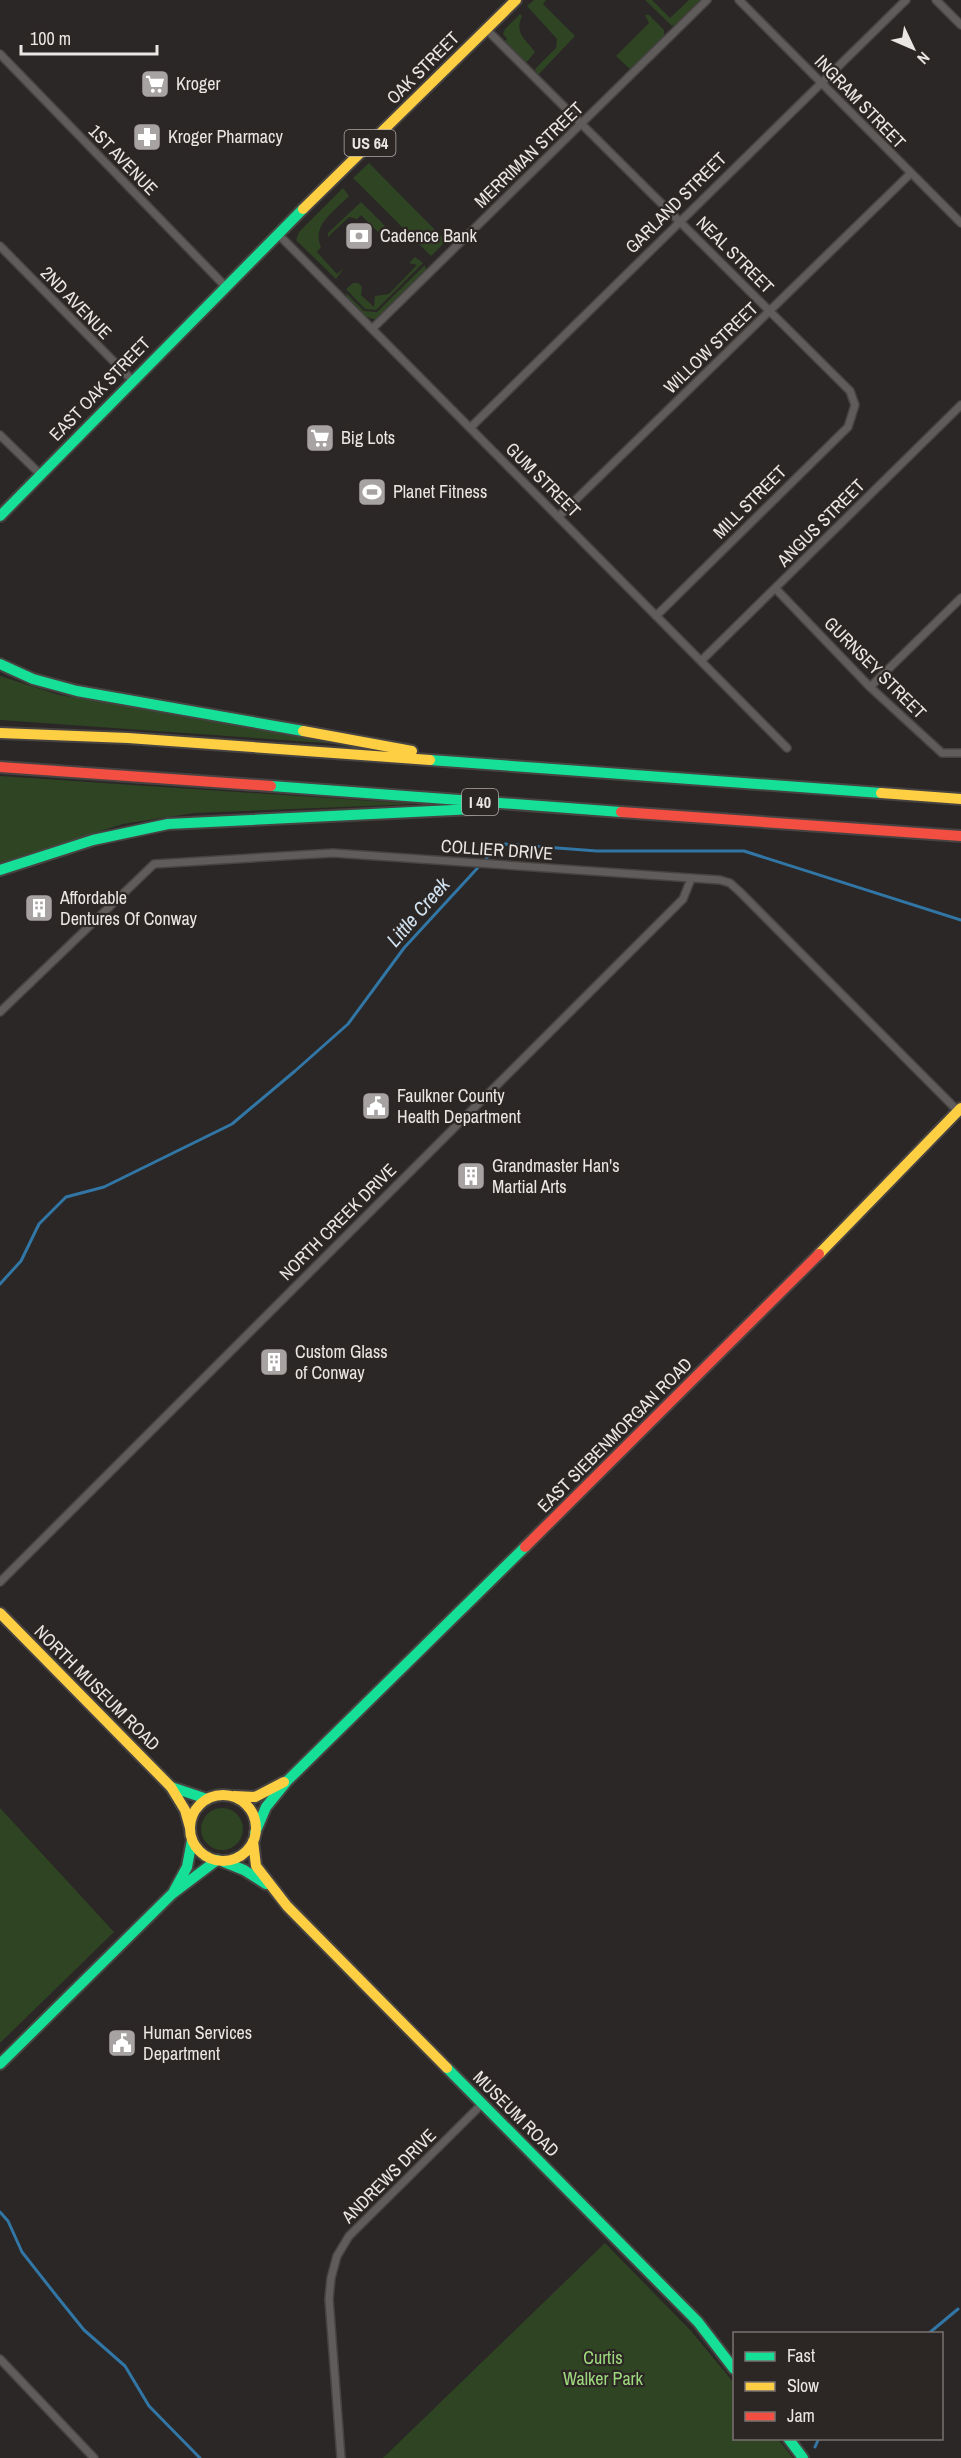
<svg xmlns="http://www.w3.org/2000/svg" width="961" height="2458" font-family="'Archivo Narrow',sans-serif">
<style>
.green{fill:#2f4423}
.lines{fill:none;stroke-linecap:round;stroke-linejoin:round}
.stream{stroke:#3276a5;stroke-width:3}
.street-casing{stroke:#464342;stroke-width:10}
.fast-casing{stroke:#464342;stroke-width:14}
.slow-casing{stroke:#464342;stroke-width:14}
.jam-casing{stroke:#464342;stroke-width:14}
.street{stroke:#5f5c5b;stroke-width:7}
.fast{stroke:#16e098;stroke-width:10}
.slow{stroke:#ffcf43;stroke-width:10}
.jam{stroke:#f24e42;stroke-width:10}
.labels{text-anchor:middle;stroke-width:4.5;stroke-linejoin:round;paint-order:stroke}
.shield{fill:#2c2624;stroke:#b1acaa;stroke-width:1.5}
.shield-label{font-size:16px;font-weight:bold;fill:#eae6e4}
.street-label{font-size:18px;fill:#eae6e4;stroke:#2c2624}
.poi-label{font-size:18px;fill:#eae6e4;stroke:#2c2624;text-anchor:start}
.park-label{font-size:18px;fill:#9dda7d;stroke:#2c2624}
.water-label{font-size:20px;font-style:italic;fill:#d0e2f1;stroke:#2c2624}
</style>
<rect width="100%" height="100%" fill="#2a2726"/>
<path class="green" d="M534,0H546L543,4L575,36L538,75L535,69L556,48L557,39L527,6Z
M645,0H652L670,18L689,0H701L677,24L672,26Z
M520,14L522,16C514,34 526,39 535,52L526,63L505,41L507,39L503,34L505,29Z
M645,15H649L664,30V36L631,70L616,56L649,23Z
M369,163L446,241L431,256L353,178Z
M343,188L349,196C335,211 311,225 321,247L317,252L337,274L344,268L336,279L296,240L299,232Z
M361,202L385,226L378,232L361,215L357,219L349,217L328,237V233Z
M415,257L423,263L376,310L365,309L346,289L353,283H358L362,287L361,295L374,307L375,296L389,294L417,265L409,263Z
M425,265L426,273L376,320L367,317L347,297L346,293L364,311L377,312Z
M0,676L59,695L151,708L339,744L0,720Z
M0,776L418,804L194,813L123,824L0,863Z
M0,1808L114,1932L0,2043Z
M201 1829a21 21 0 1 1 42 0a21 21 0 1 1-42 0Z
M605,2243L691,2331L734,2383V2438L778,2439L793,2458H383Z"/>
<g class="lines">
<path class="stream" d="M0,1284L21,1261L39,1224L66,1197L104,1187L232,1124L295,1071L348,1024L404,948L495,849L505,844L597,851H744L961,920
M0,2212L8,2221L22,2252L59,2299L84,2330L125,2366L149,2406L200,2458
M928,2334L958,2309
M815,2447L819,2438"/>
<g class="street-casing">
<path id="street" d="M739,0L961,223
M936,0L961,25
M486,29L850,391L855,405L848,427L656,616
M0,54L225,286
M278,234L787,748
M0,246L132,380
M372,329L707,0
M470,428L906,0
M0,435L40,474
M558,517L910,174
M775,588L870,687L942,753H961
M701,661L961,405
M870,687L961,598
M0,1012L154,864L333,853L720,880L730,883L740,892L958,1111
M0,1582L683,899L691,879
M0,2359L94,2458
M341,2458L329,2299L331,2278L337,2256L349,2236L482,2104"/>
</g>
<g class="fast-casing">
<path id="fast" d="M0,516L303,209
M0,664L33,679L77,691L303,731
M430,760L881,793
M271,786L621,812
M0,870L93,840L168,824L474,809
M171,1787L207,1799
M255,1833L266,1807L287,1781L525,1547
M224,1862L244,1870L266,1884
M174,1891L187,1867L192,1840
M0,2064L172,1894L217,1860
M447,2068L698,2322L734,2369
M788,2438L803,2458"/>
</g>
<g class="slow-casing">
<path id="slow" d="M303,209L516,0
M303,731L412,751
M0,733L128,738L430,760
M881,793L961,799
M819,1254L961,1108
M0,1613L171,1787L185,1810L190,1828
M190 1828a33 33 0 1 1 66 0a33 33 0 1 1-66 0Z
M234,1796L255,1797L284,1782
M253,1841L256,1866L287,1906L447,2068"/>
</g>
<g class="jam-casing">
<path id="jam" d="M0,767L271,786
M621,812L961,836
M525,1547L819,1254"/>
</g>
<use href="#street" class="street"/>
<use href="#fast" class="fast"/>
<use href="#slow" class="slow"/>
<use href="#jam" class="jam"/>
</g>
<defs>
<g id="supermarket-square" transform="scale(1.5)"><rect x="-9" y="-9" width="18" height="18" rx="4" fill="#a7a3a2" stroke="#2c2624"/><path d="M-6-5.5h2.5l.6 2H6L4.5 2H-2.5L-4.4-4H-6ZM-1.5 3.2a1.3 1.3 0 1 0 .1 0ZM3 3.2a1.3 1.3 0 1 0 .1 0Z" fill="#fff"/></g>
<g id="pharmacy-square" transform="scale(1.5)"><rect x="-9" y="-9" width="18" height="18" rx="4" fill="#a7a3a2" stroke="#2c2624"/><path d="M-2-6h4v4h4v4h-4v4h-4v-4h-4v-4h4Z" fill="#fff"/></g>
<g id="bank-square" transform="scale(1.5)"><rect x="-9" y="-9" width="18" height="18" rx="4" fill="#a7a3a2" stroke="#2c2624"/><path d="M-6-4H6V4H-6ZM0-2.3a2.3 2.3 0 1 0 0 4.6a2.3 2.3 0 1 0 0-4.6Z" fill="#fff"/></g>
<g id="stadium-square" transform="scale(1.5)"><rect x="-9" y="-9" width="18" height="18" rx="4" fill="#a7a3a2" stroke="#2c2624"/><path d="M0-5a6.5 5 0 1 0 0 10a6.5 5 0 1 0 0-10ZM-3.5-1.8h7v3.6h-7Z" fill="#fff"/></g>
<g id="building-square" transform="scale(1.5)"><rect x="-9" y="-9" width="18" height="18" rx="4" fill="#a7a3a2" stroke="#2c2624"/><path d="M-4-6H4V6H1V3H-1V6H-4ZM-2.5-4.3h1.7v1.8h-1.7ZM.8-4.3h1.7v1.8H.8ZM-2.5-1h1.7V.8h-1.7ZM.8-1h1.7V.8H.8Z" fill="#fff"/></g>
<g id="civic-square" transform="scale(1.5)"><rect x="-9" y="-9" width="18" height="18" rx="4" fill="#a7a3a2" stroke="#2c2624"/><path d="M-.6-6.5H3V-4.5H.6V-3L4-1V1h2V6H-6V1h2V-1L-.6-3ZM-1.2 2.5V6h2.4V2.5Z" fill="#fff"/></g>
</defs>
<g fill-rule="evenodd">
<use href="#supermarket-square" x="155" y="84"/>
<use href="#pharmacy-square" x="147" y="137"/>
<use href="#bank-square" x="359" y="236"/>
<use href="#supermarket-square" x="320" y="438"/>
<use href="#stadium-square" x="372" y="492"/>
<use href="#building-square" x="39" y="908"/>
<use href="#civic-square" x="376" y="1106"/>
<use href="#building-square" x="471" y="1176"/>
<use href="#building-square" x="274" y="1362"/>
<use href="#civic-square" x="122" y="2043"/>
</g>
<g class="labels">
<g class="shield">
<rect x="344.5" y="130" width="51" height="26" rx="4.5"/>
<rect x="462" y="789" width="36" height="26" rx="4.5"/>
</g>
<g class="shield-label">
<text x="370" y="149">US 64</text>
<text x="480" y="808">I 40</text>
</g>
<g class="street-label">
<text transform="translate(423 68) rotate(-45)" y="6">OAK STREET</text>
<text transform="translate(860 102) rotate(46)" y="6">INGRAM STREET</text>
<text transform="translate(529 155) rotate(-44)" y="6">MERRIMAN STREET</text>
<text transform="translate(123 160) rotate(46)" y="6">1ST AVENUE</text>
<text transform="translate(676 203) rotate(-45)" y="6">GARLAND STREET</text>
<text transform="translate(735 255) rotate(45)" y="6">NEAL STREET</text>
<text transform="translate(76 303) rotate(46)" y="6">2ND AVENUE</text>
<text transform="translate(711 348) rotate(-44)" y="6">WILLOW STREET</text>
<text transform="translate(100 389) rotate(-46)" y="6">EAST OAK STREET</text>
<text transform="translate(543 480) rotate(45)" y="6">GUM STREET</text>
<text transform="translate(750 502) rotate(-45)" y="6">MILL STREET</text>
<text transform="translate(821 523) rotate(-45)" y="6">ANGUS STREET</text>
<text transform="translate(875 668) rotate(45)" y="6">GURNSEY STREET</text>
<text transform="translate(497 850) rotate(4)" y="6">COLLIER DRIVE</text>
<text transform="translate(338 1222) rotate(-45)" y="6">NORTH CREEK DRIVE</text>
<text transform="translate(615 1435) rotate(-45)" y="6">EAST SIEBENMORGAN ROAD</text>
<text transform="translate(97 1688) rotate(45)" y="6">NORTH MUSEUM ROAD</text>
<text transform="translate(516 2114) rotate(45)" y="6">MUSEUM ROAD</text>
<text transform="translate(389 2176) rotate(-45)" y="6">ANDREWS DRIVE</text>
</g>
<g class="poi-label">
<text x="176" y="90">Kroger</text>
<text x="168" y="143">Kroger Pharmacy</text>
<text x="380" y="242">Cadence Bank</text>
<text x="341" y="444">Big Lots</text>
<text x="393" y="498">Planet Fitness</text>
<text x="60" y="904">Affordable<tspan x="60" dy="21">Dentures Of Conway</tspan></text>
<text x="397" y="1102">Faulkner County<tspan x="397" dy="21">Health Department</tspan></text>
<text x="492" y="1172">Grandmaster Han's<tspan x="492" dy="21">Martial Arts</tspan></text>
<text x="295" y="1358">Custom Glass<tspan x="295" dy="21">of Conway</tspan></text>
<text x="143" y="2039">Human Services<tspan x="143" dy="21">Department</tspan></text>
</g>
<g class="park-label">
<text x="603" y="2364">Curtis<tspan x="603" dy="21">Walker Park</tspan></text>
</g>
<g class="water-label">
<text transform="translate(418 912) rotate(-49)" y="7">Little Creek</text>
</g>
</g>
<rect x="733" y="2332" width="210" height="108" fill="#2c2624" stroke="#787371" stroke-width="1.5"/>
<rect x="745" y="2352" width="30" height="9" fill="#16e098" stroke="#787371" stroke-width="1.5"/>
<text x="787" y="2362" font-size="18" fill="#eae6e4">Fast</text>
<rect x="745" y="2382" width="30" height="9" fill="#ffcf43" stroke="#787371" stroke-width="1.5"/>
<text x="787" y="2392" font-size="18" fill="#eae6e4">Slow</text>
<rect x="745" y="2412" width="30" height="9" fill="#f24e42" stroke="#787371" stroke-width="1.5"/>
<text x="787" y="2422" font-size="18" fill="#eae6e4">Jam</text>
<g transform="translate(913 48) rotate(134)" stroke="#2c2624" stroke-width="4.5" paint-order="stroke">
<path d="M0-4.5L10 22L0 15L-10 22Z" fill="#eae6e4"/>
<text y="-9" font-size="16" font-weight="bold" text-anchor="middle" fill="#eae6e4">N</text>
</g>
<path d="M21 45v9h136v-9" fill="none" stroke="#eae6e4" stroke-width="3"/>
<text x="30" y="45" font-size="18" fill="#eae6e4" stroke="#2c2624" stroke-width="4.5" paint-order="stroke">100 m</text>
</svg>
